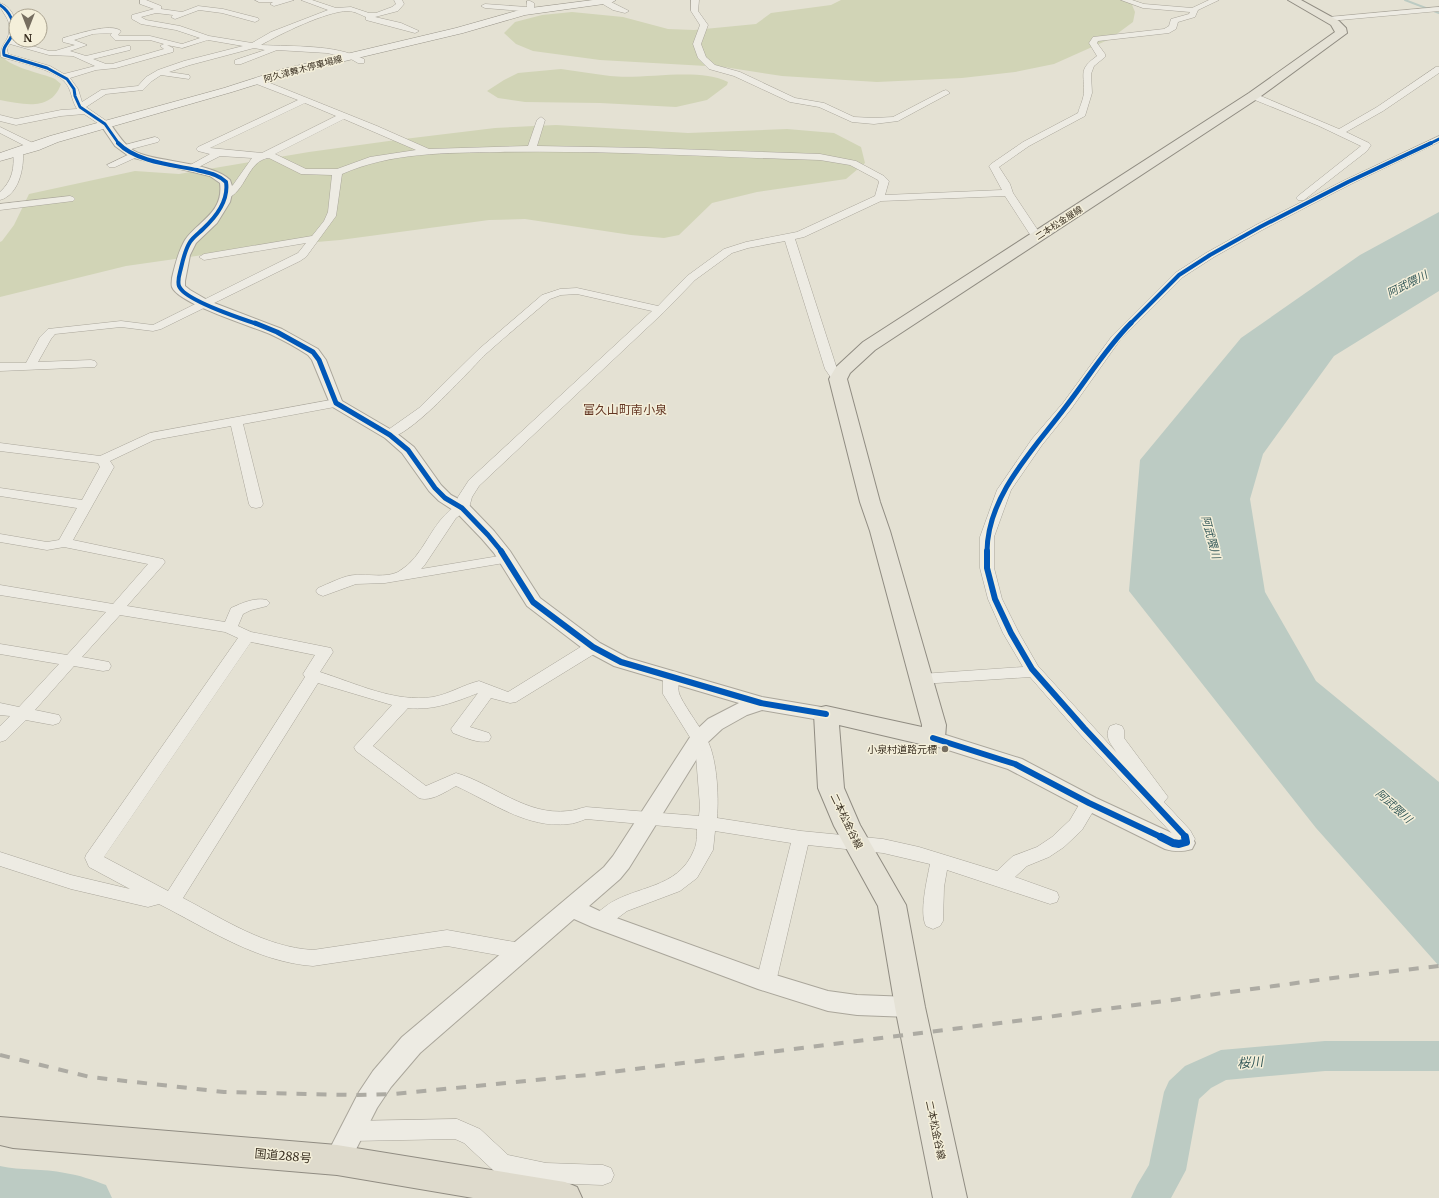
<svg xmlns="http://www.w3.org/2000/svg" width="1439" height="1198" font-family="Merriweather,'Noto Sans JP',serif">
<style>
.green{fill:#d1d4b6}
.water{fill:#bccbc3}
.lines{fill:none;stroke-linecap:round;stroke-linejoin:round}
.stream{stroke:#bccbc3;stroke-width:2}
.river{fill:#bccbc3;fill-rule:evenodd}
.minor-casing{stroke:#aaa69b;stroke-width:1}
.tertiary-casing{stroke:#aaa69b;stroke-width:2}
.secondary-casing{stroke:#9a968b;stroke-width:1}
.primary-casing{stroke:#908c82;stroke-width:2}
.trunk-casing{stroke:#908c82;stroke-width:2}
.minor{fill:#edebe3;fill-rule:evenodd}
.tertiary{fill:#edebe3;fill-rule:evenodd}
.secondary{fill:#edebe3;fill-rule:evenodd}
.primary{fill:#e5e2d6;fill-rule:evenodd}
.trunk{fill:#dedacc;fill-rule:evenodd}
.rail{stroke:#adaba3;stroke-width:4;stroke-dasharray:10 10;stroke-linecap:butt}
.cycleway-far4-casing{stroke:#f4efda;stroke-width:4.5}
.cycleway-far3-casing{stroke:#f4efda;stroke-width:5.5}
.cycleway-far2-casing{stroke:#f4efda;stroke-width:7}
.cycleway-far1-casing{stroke:#f4efda;stroke-width:9}
.cycleway-casing{stroke:#f4efda;stroke-width:10}
.cycleway-far4{stroke:#0057b8;stroke-width:3}
.cycleway-far3{stroke:#0057b8;stroke-width:4}
.cycleway-far2{stroke:#0057b8;stroke-width:5}
.cycleway-far1{stroke:#0057b8;stroke-width:6}
.cycleway{stroke:#0057b8;stroke-width:8}
.poi-dot{fill:#766e60;stroke:#f4efda;stroke-width:1.5}
.labels{text-anchor:middle;stroke-width:3;stroke-linejoin:round;paint-order:stroke}
.far-street-label{font-size:9px;fill:#3a3022;stroke:#f4efda}
.poi-label{font-size:10px;fill:#3a3022;stroke:#f4efda;text-anchor:end}
.street-label{font-size:10px;fill:#3a3022;stroke:#f4efda}
.water-label{font-size:11px;font-style:italic;fill:#335858;stroke:#f4efda}
.quarter-label{font-size:12px;fill:#643724;stroke:#f4efda}
.near-street-label{font-size:12px;fill:#3a3022;stroke:#f4efda}
.near-water-label{font-size:13px;font-style:italic;fill:#335858;stroke:#f4efda}
</style>
<rect width="100%" height="100%" fill="#e4e1d3"/>
<path class="green" d="M841,0H1130L1135,12L1133,22L1110,39L1054,64L1015,72L962,78L877,82L782,76L724,67L600,60L533,51L516,44L504,33L515,22L542,15L572,12L623,17L668,29L694,30L756,24L771,13L831,5Z
M0,54C7,67 42,73 55,79L61,84C51,112 23,104 0,100Z
M561,69C577,71 593,74 610,76C644,80 698,67 728,82L727,85L707,100L676,107L600,103L525,102L498,98L487,91L504,80L518,73Z
M556,125L688,133L787,129L834,133L861,147L865,163L846,179L757,192L712,203L679,235L664,238L631,235L525,219L489,220L340,240L259,247L126,266L0,297V242L2,241L14,225L29,194L135,171L179,174L309,152L396,140L495,128Z"/>
<path class="water" d="M1439,212V291L1334,356L1263,454L1250,499L1265,592L1316,681L1439,782V966L1316,828L1129,591L1140,460L1241,338L1360,255Z"/>
<g class="lines">
<path class="stream" d="M1405,0L1439,13"/>
<path class="river" d="M1325,1041H1439V1071H1325L1226,1080L1211,1088L1199,1099L1186,1170L1171,1198H1131L1137,1185L1149,1165L1164,1092L1169,1081L1185,1066L1221,1050Z
M0,1166C21,1171 43,1168 65,1173C79,1175 93,1180 106,1185L112,1198H0Z"/>
<g class="minor-casing">
<path id="minor" d="M140,0H146L161,6V9L182,12L198,6L223,9L258,18L259,20L255,22L222,13L199,10L175,19L171,17L173,15L156,13L141,17L146,20L180,26L209,36L252,43L271,32L328,10L301,0H312L336,8L351,7L369,13H376L392,7L396,4L394,0H402L404,4L398,11L375,17L401,23L419,31L415,33L366,20V17C361,15 354,11 348,11C327,11 280,34 261,45C295,47 333,44 364,59V63H358L349,58L327,53L277,50L241,64H235V60L265,50L254,48L190,65L169,72L189,75L190,77L189,79L161,75L152,81L143,90L106,94L86,107L108,122L109,124L108,126H102L84,114L61,116L16,125L0,121V115L16,119L61,110L77,109C71,100 72,89 64,81C52,69 18,62 1,57C0,44 8,42 9,32C12,18 0,13 0,3C14,7 21,28 13,40L49,51H55L75,45L63,42V38C75,35 111,22 121,31L118,35L120,36H150L182,44L200,38L176,30L141,24L132,19V15L154,9L140,4ZM112,33L110,35L115,40H150L164,44L160,46L164,49L112,64H106L93,59L130,50V46H127L86,56L70,51L87,45L74,40L93,34ZM208,40L243,46L184,61L158,70L146,77L138,86L101,90L82,102L78,89L70,78L96,70L116,68L173,52V48L167,45L182,48ZM10,44L49,55L73,56L95,66L64,74L50,66L8,54L7,49Z
M255,0H294L274,6L270,4L273,2H259Z
M601,0H607L629,11L625,13L613,10L601,3Z
M691,0H699L698,11L708,25L701,44L706,57L715,65L740,72L795,98L824,103L854,117L874,118L893,117L943,91L946,90L950,93L898,121L874,124L852,122L819,107L790,102L734,76L709,69L698,58L693,44L700,25L691,11Z
M1121,0H1132L1144,4L1192,8L1209,0H1219L1198,10L1195,17L1178,22L1176,29L1169,33L1098,41L1097,43L1105,54V57L1094,66L1091,74L1092,93L1085,116L1029,146L999,167L1010,184L1013,193L1039,232L1044,236L1043,238L1039,239L1031,236L1005,196L881,201L804,237L795,239L837,369L844,379L842,382H834L825,369L785,241L748,248L732,253L695,280L664,312L479,486L472,497L469,508L456,518L424,566L421,569L505,555L510,556L512,559L510,562L385,583L356,584L323,596L318,594L316,591L318,588C328,584 345,575 355,575C368,574 386,578 398,572C425,557 430,522 456,506L458,497L469,480L652,311L577,294L561,295L550,299C529,317 507,335 487,353C470,369 406,443 385,438L384,435L385,432L419,408L479,349L542,295L560,289L577,288L658,306L687,276L724,249L746,242L797,232L875,196L879,182L878,180L850,165L820,160C713,157 606,150 500,152C446,153 392,152 342,174L336,216L306,257L300,261L161,329L153,331L121,327L55,334L51,339L38,362L91,360L95,361L97,364L95,367L0,371V363H26L40,337L48,329L121,321L153,325L298,253L306,243L204,260L199,257L204,254L312,236L324,221L328,212L332,175L301,174L269,158C247,160 246,194 225,199L220,196L233,185L252,158L220,156L193,170L190,171L185,168L210,154L198,151L196,149L198,147L298,100L254,83L253,81L254,79H260L377,126L429,149L528,146L537,120L541,117L545,120L537,146L646,148L820,154L856,161L884,176L889,181L885,195L1002,190L989,166L991,164L1023,142L1078,113C1080,106 1084,98 1084,91C1084,72 1079,69 1097,56L1089,43L1093,37L1164,29L1169,26L1171,19L1189,14L1190,12L1143,8ZM305,103L336,116L262,153L210,148ZM344,119L416,150L370,157L337,169H306L275,154Z
M527,1H530L534,3V12L485,8L481,6L485,4L527,7Z
M1439,7V11L1329,21L1325,19L1329,17Z
M1436,67H1439V73L1383,111L1346,132L1369,143L1371,145L1367,151L1304,200H1298L1296,198L1298,196L1361,146L1319,126L1250,98L1249,96L1250,94H1256L1339,129L1377,107Z
M0,127L37,145L39,147L37,149H31L0,133Z
M1439,136V142L1351,184L1264,229L1214,257L1183,277L1120,340L1071,409L1042,445L1011,490L994,537V568L1002,599L1019,633L1038,666L1117,753C1111,744 1104,737 1110,726L1116,724L1122,726L1124,730V738L1168,797L1164,802L1190,830L1195,839L1190,848L1184,850L1178,848L1175,843L1177,839L1078,732L1030,677L921,684L915,683L913,679L915,675L921,674L1023,667L1003,633L988,599L980,568V537L997,490L1032,439L1063,403L1112,336L1175,273L1206,253L1256,225L1345,180Z
M155,137L158,138L160,140L158,142L124,151L119,148L121,146Z
M18,149L23,152C24,168 19,195 0,200V192C12,181 15,168 13,152Z
M134,152L137,153L139,155L137,157L115,167H109L107,165Z
M70,196L73,197L75,199L73,201L0,210V204Z
M336,399L340,400L342,403L340,406L243,424L263,504L261,507L256,508L251,507L249,504L231,426L154,440L110,461L114,467L73,540L163,559L165,562L163,565L127,606L225,622L231,608C242,603 255,597 267,600L270,603L267,606L251,610L243,614L238,626L251,632L331,648L333,652L320,672C355,683 395,703 433,697C449,694 463,685 479,681L508,692L587,643L593,642L599,643L601,647L599,651L516,702L510,703L491,698L470,727L489,733L491,737L489,741C478,744 464,737 453,733L451,729L478,693C455,702 433,711 408,708L373,746L426,786L456,773C494,784 526,816 568,811C574,811 580,808 586,807L699,816L700,806L696,756L691,739L663,694V676L665,672L671,671L677,672C681,679 677,686 679,693C681,701 700,727 705,736C717,754 719,796 717,818L801,831L883,839L919,847L997,871L1013,856L1037,847L1052,837L1070,820L1083,798L1089,797L1095,798L1098,803L1082,830L1064,847L1049,857L1027,866L1015,877L1057,892L1059,897L1057,902L1050,904L947,870L944,887L943,921L940,926L933,929L926,926C919,913 927,880 930,864L883,853L808,845L776,982L773,988L766,990L759,988L756,982L791,843L715,831L713,850L697,878L680,891L627,911L607,926L600,929L593,926L590,921C594,914 600,911 606,906C635,885 678,890 694,850C697,844 697,835 697,829L586,819C580,821 574,824 568,824C528,829 491,802 456,786C445,792 431,802 419,798L356,751L354,747L392,705L318,683L183,898C225,920 265,947 313,950L447,930L520,943L527,945L530,951L527,957L520,959L447,946L313,966C257,962 208,929 159,904L148,907L71,889L0,866V852L71,875L130,889L89,867L85,858L86,855L238,638L225,632L120,615L82,657L109,662L111,666L109,670L103,671L74,666L35,710L59,715L61,719L59,723L53,725L26,720L6,740L0,742V726L10,716L0,715V703L19,707L59,664L0,654V644L67,655L106,612L0,595V585L113,604L148,564L64,547L47,550L0,542V534L47,542L59,540L77,508L0,496V488L82,500L100,467L98,463L0,451V443L100,456L150,433ZM251,642L315,655L303,674L305,677L168,891L104,857Z
M457,1119L480,1129L508,1155L546,1163L603,1165L611,1168L614,1175L611,1182L603,1185L546,1183L502,1174L494,1171L464,1143L455,1139L352,1141L344,1138L341,1131L344,1124L352,1121Z"/>
</g>
<g class="tertiary-casing">
<path id="tertiary" d="M105,121L109,122C117,133 125,147 138,153C161,162 213,163 230,180L233,189L230,202L217,223L196,243L190,255L185,281V286L190,290L209,301L282,329L318,349L326,360L342,401L395,432L414,447L441,485L451,495L468,504L494,531L510,551L540,598L600,643L628,658L762,697L833,709L836,714L833,719L826,721L762,710L747,715L722,729L706,744L629,868L620,879L589,906L608,915L769,973L828,991L857,995L910,997L919,1000L922,1007L919,1014L910,1017L857,1015L828,1011L758,989L592,927L574,919L420,1053L391,1087L377,1108L346,1169L337,1172L328,1169L324,1160L359,1092L373,1071L402,1037L604,867L613,856L692,734L708,719L739,703L614,666L586,651L527,606L494,553L482,539L456,512L439,501L429,491L402,453L385,438L331,406L312,360L308,355C296,347 283,340 270,334C251,326 179,304 172,287C171,284 172,281 172,278C175,265 178,252 185,240C198,221 224,213 220,183L210,176L130,157L115,146L100,124Z
M933,731L1022,759L1096,798L1176,835H1184L1192,837L1195,843L1192,849C1182,852 1175,852 1165,849L1082,808L1008,769L926,743L923,738L926,733Z"/>
</g>
<g class="secondary-casing">
<path id="secondary" d="M593,0H616L611,3L525,15L463,33L290,74L232,92L58,142L39,150L0,161V153L50,136L224,88L283,69L456,28L523,9Z"/>
</g>
<g class="primary-casing">
<path id="primary" d="M1288,0H1301L1339,21L1346,28L1347,33L1257,99L875,350L850,373L847,379L880,502L890,531L946,725L945,738L942,744L933,747L839,725L844,788L860,825L906,905L925,1007L967,1198H933L895,1007L878,906L834,826L818,788L814,714L817,708L826,706L922,727V725L870,531L860,502L829,379L836,367L863,342L1249,93L1335,32L1331,25Z"/>
</g>
<g class="trunk-casing">
<path id="trunk" d="M0,1117L337,1145L565,1182L577,1187L582,1198H473L337,1175L13,1148L0,1145Z"/>
</g>
<use href="#minor" class="minor"/>
<use href="#tertiary" class="tertiary"/>
<use href="#secondary" class="secondary"/>
<use href="#primary" class="primary"/>
<use href="#trunk" class="trunk"/>
<path class="rail" d="M0,1055L90,1077L224,1092L352,1095L394,1094L587,1075L1040,1018L1333,978L1439,966"/>
<g class="cycleway-far4-casing">
<path id="cycleway-far4" d="M0,5C9,11 17,24 12,35C9,43 2,46 4,55L47,68L67,79L74,89L75,96L80,107L105,124L119,144
M1429,144L1439,139"/>
</g>
<g class="cycleway-far3-casing">
<path id="cycleway-far3" d="M118,143C136,162 173,165 197,170C208,173 218,174 226,182C229,201 216,217 203,229C199,233 193,237 190,242C185,250 183,259 181,268C180,273 177,280 179,286C184,300 242,319 257,324
M1130,324L1179,275L1210,255L1260,227L1348,182L1431,143"/>
</g>
<g class="cycleway-far2-casing">
<path id="cycleway-far2" d="M255,323L277,332L313,352L319,360L336,403L390,435L408,450L435,488L445,498L462,508L488,535L502,552
M987,552C987,495 1035,448 1067,405C1088,378 1106,348 1131,323"/>
</g>
<g class="cycleway-far1-casing">
<path id="cycleway-far1" d="M501,551L533,602L593,647L621,662L761,703L826,714
M987,551V568L995,599L1011,633L1032,669L1084,728L1184,835L1185,838
M933,738L1015,764L1089,803L1163,838"/>
</g>
<g class="cycleway-casing">
<path id="cycleway" d="M1161,837L1173,843L1179,844L1186,842L1185,837"/>
</g>
<use href="#cycleway-far4" class="cycleway-far4"/>
<use href="#cycleway-far3" class="cycleway-far3"/>
<use href="#cycleway-far2" class="cycleway-far2"/>
<use href="#cycleway-far1" class="cycleway-far1"/>
<use href="#cycleway" class="cycleway"/>
</g>
<circle class="poi-dot" cx="945" cy="749" r="4"/>
<g class="labels">
<g class="far-street-label">
<text transform="translate(303 69) rotate(-15)" y="3">阿久津舞木停車場線</text>
<text transform="translate(1059 223) rotate(-33)" y="3">二本松金屋線</text>
</g>
<g class="poi-label">
<text x="937" y="753">小泉村道路元標</text>
</g>
<g class="street-label">
<text transform="translate(847 821) rotate(64)" y="4">二本松金谷線</text>
<text transform="translate(936 1130) rotate(78)" y="4">二本松金谷線</text>
</g>
<g class="water-label">
<text transform="translate(1407 284) rotate(-27)" y="4">阿武隈川</text>
<text transform="translate(1211 537) rotate(75)" y="4">阿武隈川</text>
<text transform="translate(1394 806) rotate(42)" y="4">阿武隈川</text>
</g>
<g class="quarter-label">
<text x="625" y="414">富久山町南小泉</text>
</g>
<g class="near-street-label">
<text transform="translate(283 1156) rotate(5)" y="4">国道288号</text>
</g>
<g class="near-water-label">
<text transform="translate(1250 1062) rotate(-5)" y="5">桜川</text>
</g>
</g>
<g transform="translate(28 28) rotate(180)"><circle r="19" fill="#f4efda" stroke="#aaa390"/>
<path d="M0-3L7 15L0 10L-7 15Z" fill="#766e60"/>
<text y="-6" font-size="11" font-weight="bold" text-anchor="middle" fill="#3a3022">N</text>
</g>
</svg>
